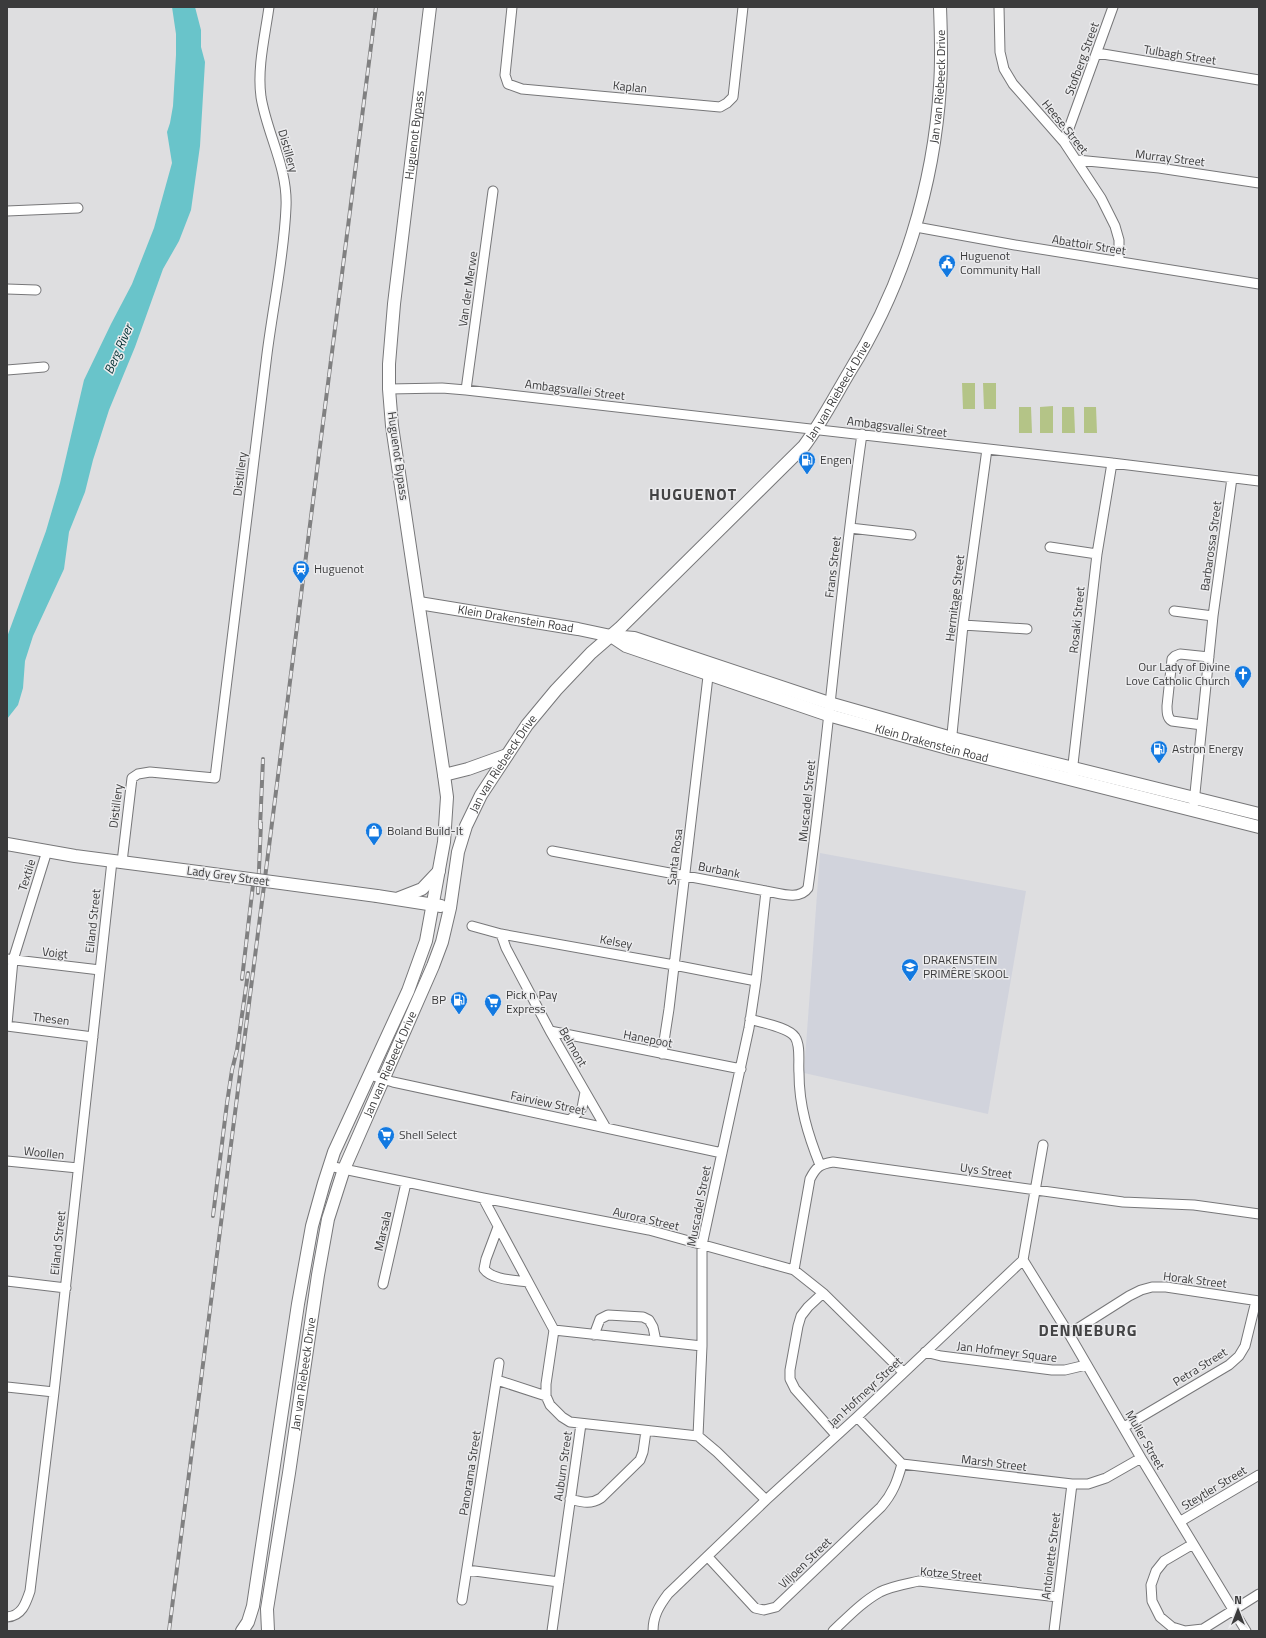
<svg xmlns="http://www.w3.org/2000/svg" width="1266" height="1638" font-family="'Titillium Web',sans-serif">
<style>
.built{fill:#d1d3dc}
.green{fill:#b4c487}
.water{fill:#69c4ca}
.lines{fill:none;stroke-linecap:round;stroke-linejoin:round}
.minor-casing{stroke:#777779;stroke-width:11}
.major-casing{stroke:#777779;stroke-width:14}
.minor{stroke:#fff;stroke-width:9}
.major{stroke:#fff;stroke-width:12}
.rail-casing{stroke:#808081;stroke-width:4}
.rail{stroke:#ebebed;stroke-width:2.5;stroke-dasharray:8;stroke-linecap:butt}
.major-bridge-casing{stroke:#777779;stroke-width:14;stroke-linecap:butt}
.major-bridge{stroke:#fff;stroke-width:12}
.labels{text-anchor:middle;stroke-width:3;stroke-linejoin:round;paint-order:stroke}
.street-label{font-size:12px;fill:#3b3b3c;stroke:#ebebed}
.poi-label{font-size:12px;fill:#3b3b3c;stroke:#ebebed;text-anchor:start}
.water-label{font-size:13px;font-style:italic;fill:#043235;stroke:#ebebed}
.district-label{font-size:16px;font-weight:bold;letter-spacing:1px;fill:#434344;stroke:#ebebed}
</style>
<rect width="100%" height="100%" fill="#dedee0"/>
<path class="built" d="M820,853L1026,891L988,1114L804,1073Z"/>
<path class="green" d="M962,383H975V409H963Z
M983,383H996V409H984Z
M1053,406V433H1040V407Z
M1019,407H1031L1032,433H1019Z
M1062,407H1074L1075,433H1062Z
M1084,407H1096L1097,433H1084Z"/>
<path class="water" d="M172,7H195L201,30V47L205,62L200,146L191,210L179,241L163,269L135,347L109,410L93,460L85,492L69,532L64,569L33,636L25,661L23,688L18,705L7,719V637L46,531L60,483L84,380L111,324L132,284L154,228L172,163L167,132L170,123L173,106L176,55V34Z"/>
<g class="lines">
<g class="minor-casing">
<path id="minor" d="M512,7L505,75L508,84L522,89L720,107L727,103L733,97L743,7
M999,7L1000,52L1004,69L1013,84L1064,142L1101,198L1115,226L1119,240V261
M1097,53L1259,80
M1064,142L1113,7
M1077,160L1159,168L1259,183
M7,211L78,208
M916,227L1015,245L1259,284
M7,289L36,290
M7,370L44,367
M389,389L442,388L466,390L1112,463L1259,481
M466,390L493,191
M850,528L911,535
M1050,547L1097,554
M1174,611L1213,616
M963,625L1027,629
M1202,725L1172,721C1167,718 1167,712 1167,706L1172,659L1175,656L1180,654L1209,657
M951,744L963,625L987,449
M1072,773L1097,554L1112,463
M1194,803L1213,616L1232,478
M552,851L766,891C779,893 799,901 808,888C829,737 840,585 862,434
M122,862L132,778L138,774L150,772L215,778C232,639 249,501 266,362C272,310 284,259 286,207C288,168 267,134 261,97C257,68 265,36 269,7
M472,926L501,934L674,965L756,981
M501,934L506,948L550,1031L606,1128
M7,959L100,970
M750,1019C762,1023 788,1027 795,1037C801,1046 798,1063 799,1073C799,1106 808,1135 820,1165
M7,1024L13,960L47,851
M7,1026L93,1037
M550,1031L741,1069
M662,1054L669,1009L709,668
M370,1075L393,1082L722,1153
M570,1120L582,1108L585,1092
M7,1161L78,1168
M329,1166L483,1198L649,1230L794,1270L823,1293L903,1372
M483,1198L554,1330L546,1384V1396L550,1405L562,1417L570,1422L698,1436
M498,1227L486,1259L484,1269C492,1280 515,1280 528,1282
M1023,1260L1069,1334L1141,1458L1246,1631
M794,1270L810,1179C816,1167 820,1164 833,1162L1123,1202L1194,1205L1259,1214
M7,1281L66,1288
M383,1284L406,1183
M823,1293L808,1307L801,1316L798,1326L790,1370V1379L795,1389L836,1435
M554,1330L702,1346
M1069,1334L1129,1296L1141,1290L1152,1287H1166L1259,1301
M594,1335L600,1319L608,1315L643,1317L649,1320L653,1327L656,1341
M925,1352L941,1356L1052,1370H1065L1086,1365
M497,1380L546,1396
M7,1387L54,1392
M857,1417L902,1464L1072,1484H1088L1106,1478L1141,1458
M1124,1427L1229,1365L1239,1356L1245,1346L1256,1301
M570,1499C582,1502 590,1505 601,1498L640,1460L643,1452L646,1431
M766,1500L717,1452L698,1436L702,1346V1245L749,1028L756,981L766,891
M1181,1521L1259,1475
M1193,1544L1164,1561L1156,1571L1151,1585L1152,1601L1160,1617L1172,1627L1185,1631L1203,1629L1259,1594
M708,1557L755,1608L764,1610L776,1607L881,1507C893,1493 897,1482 902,1464
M467,1570L559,1582
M462,1600L499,1363
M7,1617C22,1616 26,1603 30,1591L54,1392L112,861
M552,1631L581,1424
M653,1631C653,1616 659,1606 668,1594L766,1500L857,1417L1023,1260L1043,1145
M833,1631C848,1617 862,1602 880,1592C892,1586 906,1584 919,1581L1058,1597
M1054,1631L1072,1484"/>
</g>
<g class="major-casing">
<g id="major">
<path id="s1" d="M419,603L578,629L611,636L634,638L829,703L952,738L1259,814"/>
<path id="s2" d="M611,636L626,646L828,715L951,749L1259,827"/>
<path d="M444,775L468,769L507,755"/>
<path d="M7,844L75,856L198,872"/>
<path d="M377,896L441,906"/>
<path d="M399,898L422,889L439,871"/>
<path id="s3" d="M242,1631L248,1622L253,1606L298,1304L312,1226L324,1183L334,1152L408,991L426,941L444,842L447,797L444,775L392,426L389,389V364L394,304L430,7"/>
<path id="s4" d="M268,1631L267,1609L289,1473L318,1275L328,1219L344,1169L433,966L442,942L450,908L458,852L466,826L481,795L527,725L556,690L591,653L621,627L804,446C822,422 835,396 850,371C903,286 934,186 940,86C942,60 941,33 940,7"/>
</g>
</g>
<use href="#minor" class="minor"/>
<use href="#major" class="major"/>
<g class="rail-casing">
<path id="rail" d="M260,828L263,759
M258,893L261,823
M242,979L254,876
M213,1216L227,1103L232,1070L237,1050L248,973
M169,1631L376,7"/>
</g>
<use href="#rail" class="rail"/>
<g class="major-bridge-casing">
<path id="major-bridge" d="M198,872L377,896"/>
</g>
<use href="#major-bridge" class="major-bridge"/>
</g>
<defs>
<g id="civic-pin" transform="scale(0.9)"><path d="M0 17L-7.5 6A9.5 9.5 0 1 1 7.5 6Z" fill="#1279e1" stroke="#ebebed"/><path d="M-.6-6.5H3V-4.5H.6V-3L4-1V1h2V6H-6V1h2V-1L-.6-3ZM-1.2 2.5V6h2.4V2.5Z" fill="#fff"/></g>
<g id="fuel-pin" transform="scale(0.9)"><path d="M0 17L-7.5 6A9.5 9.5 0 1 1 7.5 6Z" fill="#1279e1" stroke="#ebebed"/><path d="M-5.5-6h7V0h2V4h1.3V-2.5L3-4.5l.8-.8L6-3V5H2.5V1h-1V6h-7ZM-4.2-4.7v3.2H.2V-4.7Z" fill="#fff"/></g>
<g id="station-pin" transform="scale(0.9)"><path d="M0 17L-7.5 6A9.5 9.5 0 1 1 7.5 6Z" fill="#1279e1" stroke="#ebebed"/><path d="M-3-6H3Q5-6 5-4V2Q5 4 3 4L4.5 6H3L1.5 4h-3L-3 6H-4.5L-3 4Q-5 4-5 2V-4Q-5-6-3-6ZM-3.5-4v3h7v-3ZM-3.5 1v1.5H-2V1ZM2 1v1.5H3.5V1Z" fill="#fff"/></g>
<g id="church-pin" transform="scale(0.9)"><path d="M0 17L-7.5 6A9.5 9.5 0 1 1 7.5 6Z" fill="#1279e1" stroke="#ebebed"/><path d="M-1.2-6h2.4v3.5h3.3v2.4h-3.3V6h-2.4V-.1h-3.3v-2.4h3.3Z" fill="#fff"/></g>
<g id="shop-pin" transform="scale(0.9)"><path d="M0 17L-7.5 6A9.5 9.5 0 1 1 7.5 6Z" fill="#1279e1" stroke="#ebebed"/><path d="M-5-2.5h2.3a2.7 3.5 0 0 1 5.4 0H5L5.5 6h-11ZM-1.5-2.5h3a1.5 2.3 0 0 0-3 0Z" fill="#fff"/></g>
<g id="school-pin" transform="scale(0.9)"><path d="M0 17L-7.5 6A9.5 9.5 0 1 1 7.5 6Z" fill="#1279e1" stroke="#ebebed"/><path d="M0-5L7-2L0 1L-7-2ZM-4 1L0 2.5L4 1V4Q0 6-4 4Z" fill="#fff"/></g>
<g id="supermarket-pin" transform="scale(0.9)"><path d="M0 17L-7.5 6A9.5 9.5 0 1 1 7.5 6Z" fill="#1279e1" stroke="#ebebed"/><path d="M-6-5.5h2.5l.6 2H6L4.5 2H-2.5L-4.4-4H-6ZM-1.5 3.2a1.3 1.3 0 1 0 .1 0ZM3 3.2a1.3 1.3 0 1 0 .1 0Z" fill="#fff"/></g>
</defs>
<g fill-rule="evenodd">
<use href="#civic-pin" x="947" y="263"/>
<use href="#fuel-pin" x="807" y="460"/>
<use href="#station-pin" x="301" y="569"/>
<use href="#church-pin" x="1243" y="674"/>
<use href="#fuel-pin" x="1159" y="749"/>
<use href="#shop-pin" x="374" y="831"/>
<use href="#school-pin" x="910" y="967"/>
<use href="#fuel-pin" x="459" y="1000"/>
<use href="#supermarket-pin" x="493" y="1002"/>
<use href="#supermarket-pin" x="386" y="1135"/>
</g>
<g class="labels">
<g class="street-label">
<text transform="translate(1180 55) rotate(9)" y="4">Tulbagh Street</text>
<text transform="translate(1082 59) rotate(-70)" y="4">Stofberg Street</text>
<text transform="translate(630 87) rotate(6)" y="4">Kaplan</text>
<text dy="4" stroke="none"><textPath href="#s4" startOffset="1736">Jan van Riebeeck Drive</textPath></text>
<text transform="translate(1065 127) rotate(51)" y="4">Heese Street</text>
<text dy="4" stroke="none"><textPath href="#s3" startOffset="1533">Huguenot Bypass</textPath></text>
<text transform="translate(288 151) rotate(74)" y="4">Distillery</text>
<text transform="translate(1170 158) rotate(7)" y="4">Murray Street</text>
<text transform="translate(1089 245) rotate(9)" y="4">Abattoir Street</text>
<text transform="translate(468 289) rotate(-82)" y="4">Van der Merwe</text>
<text transform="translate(575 390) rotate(7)" y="4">Ambagsvallei Street</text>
<text dy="4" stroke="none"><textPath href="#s4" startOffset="1412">Jan van Riebeeck Drive</textPath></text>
<text transform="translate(897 427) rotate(7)" y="4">Ambagsvallei Street</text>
<text transform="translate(398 456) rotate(82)" y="4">Huguenot Bypass</text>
<text transform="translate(240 474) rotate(-83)" y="4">Distillery</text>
<text transform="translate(1211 546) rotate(-82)" y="4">Barbarossa Street</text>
<text transform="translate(833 567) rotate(-83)" y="4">Frans Street</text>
<text transform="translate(955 598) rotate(-83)" y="4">Hermitage Street</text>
<text dy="4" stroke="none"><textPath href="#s1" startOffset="98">Klein Drakenstein Road</textPath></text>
<text transform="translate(1077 620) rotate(-84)" y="4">Rosaki Street</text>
<text dy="4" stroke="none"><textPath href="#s2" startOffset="339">Klein Drakenstein Road</textPath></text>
<text dy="4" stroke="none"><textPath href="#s4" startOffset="908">Jan van Riebeeck Drive</textPath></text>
<text transform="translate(807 801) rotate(-84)" y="4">Muscadel Street</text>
<text transform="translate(116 806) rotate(-83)" y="4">Distillery</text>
<text transform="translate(675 857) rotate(-83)" y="4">Santa Rosa</text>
<text transform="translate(719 870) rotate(11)" y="4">Burbank</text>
<text transform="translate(27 875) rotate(-73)" y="4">Textile</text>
<text transform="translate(228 876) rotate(8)" y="4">Lady Grey Street</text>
<text transform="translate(93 921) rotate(-84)" y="4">Eiland Street</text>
<text transform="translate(616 942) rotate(10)" y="4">Kelsey</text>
<text transform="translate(55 953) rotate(6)" y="4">Voigt</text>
<text transform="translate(51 1019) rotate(7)" y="4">Thesen</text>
<text transform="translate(648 1039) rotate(11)" y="4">Hanepoot</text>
<text transform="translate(573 1047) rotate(60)" y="4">Belmont</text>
<text dy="4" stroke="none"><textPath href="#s4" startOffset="584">Jan van Riebeeck Drive</textPath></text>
<text transform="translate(548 1103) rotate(12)" y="4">Fairview Street</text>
<text transform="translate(44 1153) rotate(6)" y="4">Woollen</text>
<text transform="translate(986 1171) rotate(8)" y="4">Uys Street</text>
<text transform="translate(699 1206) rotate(-79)" y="4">Muscadel Street</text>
<text transform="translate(646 1219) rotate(13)" y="4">Aurora Street</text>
<text transform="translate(383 1231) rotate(-77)" y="4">Marsala</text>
<text transform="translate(58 1243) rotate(-84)" y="4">Eiland Street</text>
<text transform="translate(1195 1280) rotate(7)" y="4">Horak Street</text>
<text transform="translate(1007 1352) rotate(7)" y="4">Jan Hofmeyr Square</text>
<text transform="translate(1200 1367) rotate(-32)" y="4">Petra Street</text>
<text dy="4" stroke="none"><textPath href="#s4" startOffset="260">Jan van Riebeeck Drive</textPath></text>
<text transform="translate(865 1392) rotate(-43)" y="4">Jan Hofmeyr Street</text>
<text transform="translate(1145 1440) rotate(60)" y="4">Muller Street</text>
<text transform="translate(994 1463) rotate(7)" y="4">Marsh Street</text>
<text transform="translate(563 1466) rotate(-82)" y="4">Auburn Street</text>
<text transform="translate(470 1473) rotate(-81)" y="4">Panorama Street</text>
<text transform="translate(1214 1488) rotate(-31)" y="4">Steytler Street</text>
<text transform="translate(1051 1556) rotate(-83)" y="4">Antoinette Street</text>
<text transform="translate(805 1563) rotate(-44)" y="4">Viljoen Street</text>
<text transform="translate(951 1574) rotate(5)" y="4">Kotze Street</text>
</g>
<g class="poi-label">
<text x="960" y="260">Huguenot<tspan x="960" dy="14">Community Hall</tspan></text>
<text x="820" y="464">Engen</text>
<text x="314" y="573">Huguenot</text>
<text x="1230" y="671" text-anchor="end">Our Lady of Divine<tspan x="1230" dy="14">Love Catholic Church</tspan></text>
<text x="1172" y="753">Astron Energy</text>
<text x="387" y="835">Boland Build-It</text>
<text x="923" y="964">DRAKENSTEIN<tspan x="923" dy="14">PRIMÊRE SKOOL</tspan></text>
<text x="506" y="999">Pick n Pay<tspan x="506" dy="14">Express</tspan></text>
<text x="446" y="1004" text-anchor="end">BP</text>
<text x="399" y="1139">Shell Select</text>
</g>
<g class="water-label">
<text transform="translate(118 349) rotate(-66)" y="5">Berg River</text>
</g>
<g class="district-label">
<text x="693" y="500">HUGUENOT</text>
<text x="1088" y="1336">DENNEBURG</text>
</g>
</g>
<rect width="1266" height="1638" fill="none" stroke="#3b3b3c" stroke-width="16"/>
<g transform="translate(1238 1610)" stroke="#ebebed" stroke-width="3" paint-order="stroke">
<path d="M0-3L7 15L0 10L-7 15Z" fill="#3b3b3c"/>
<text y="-6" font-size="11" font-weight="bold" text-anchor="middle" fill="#3b3b3c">N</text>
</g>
</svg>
